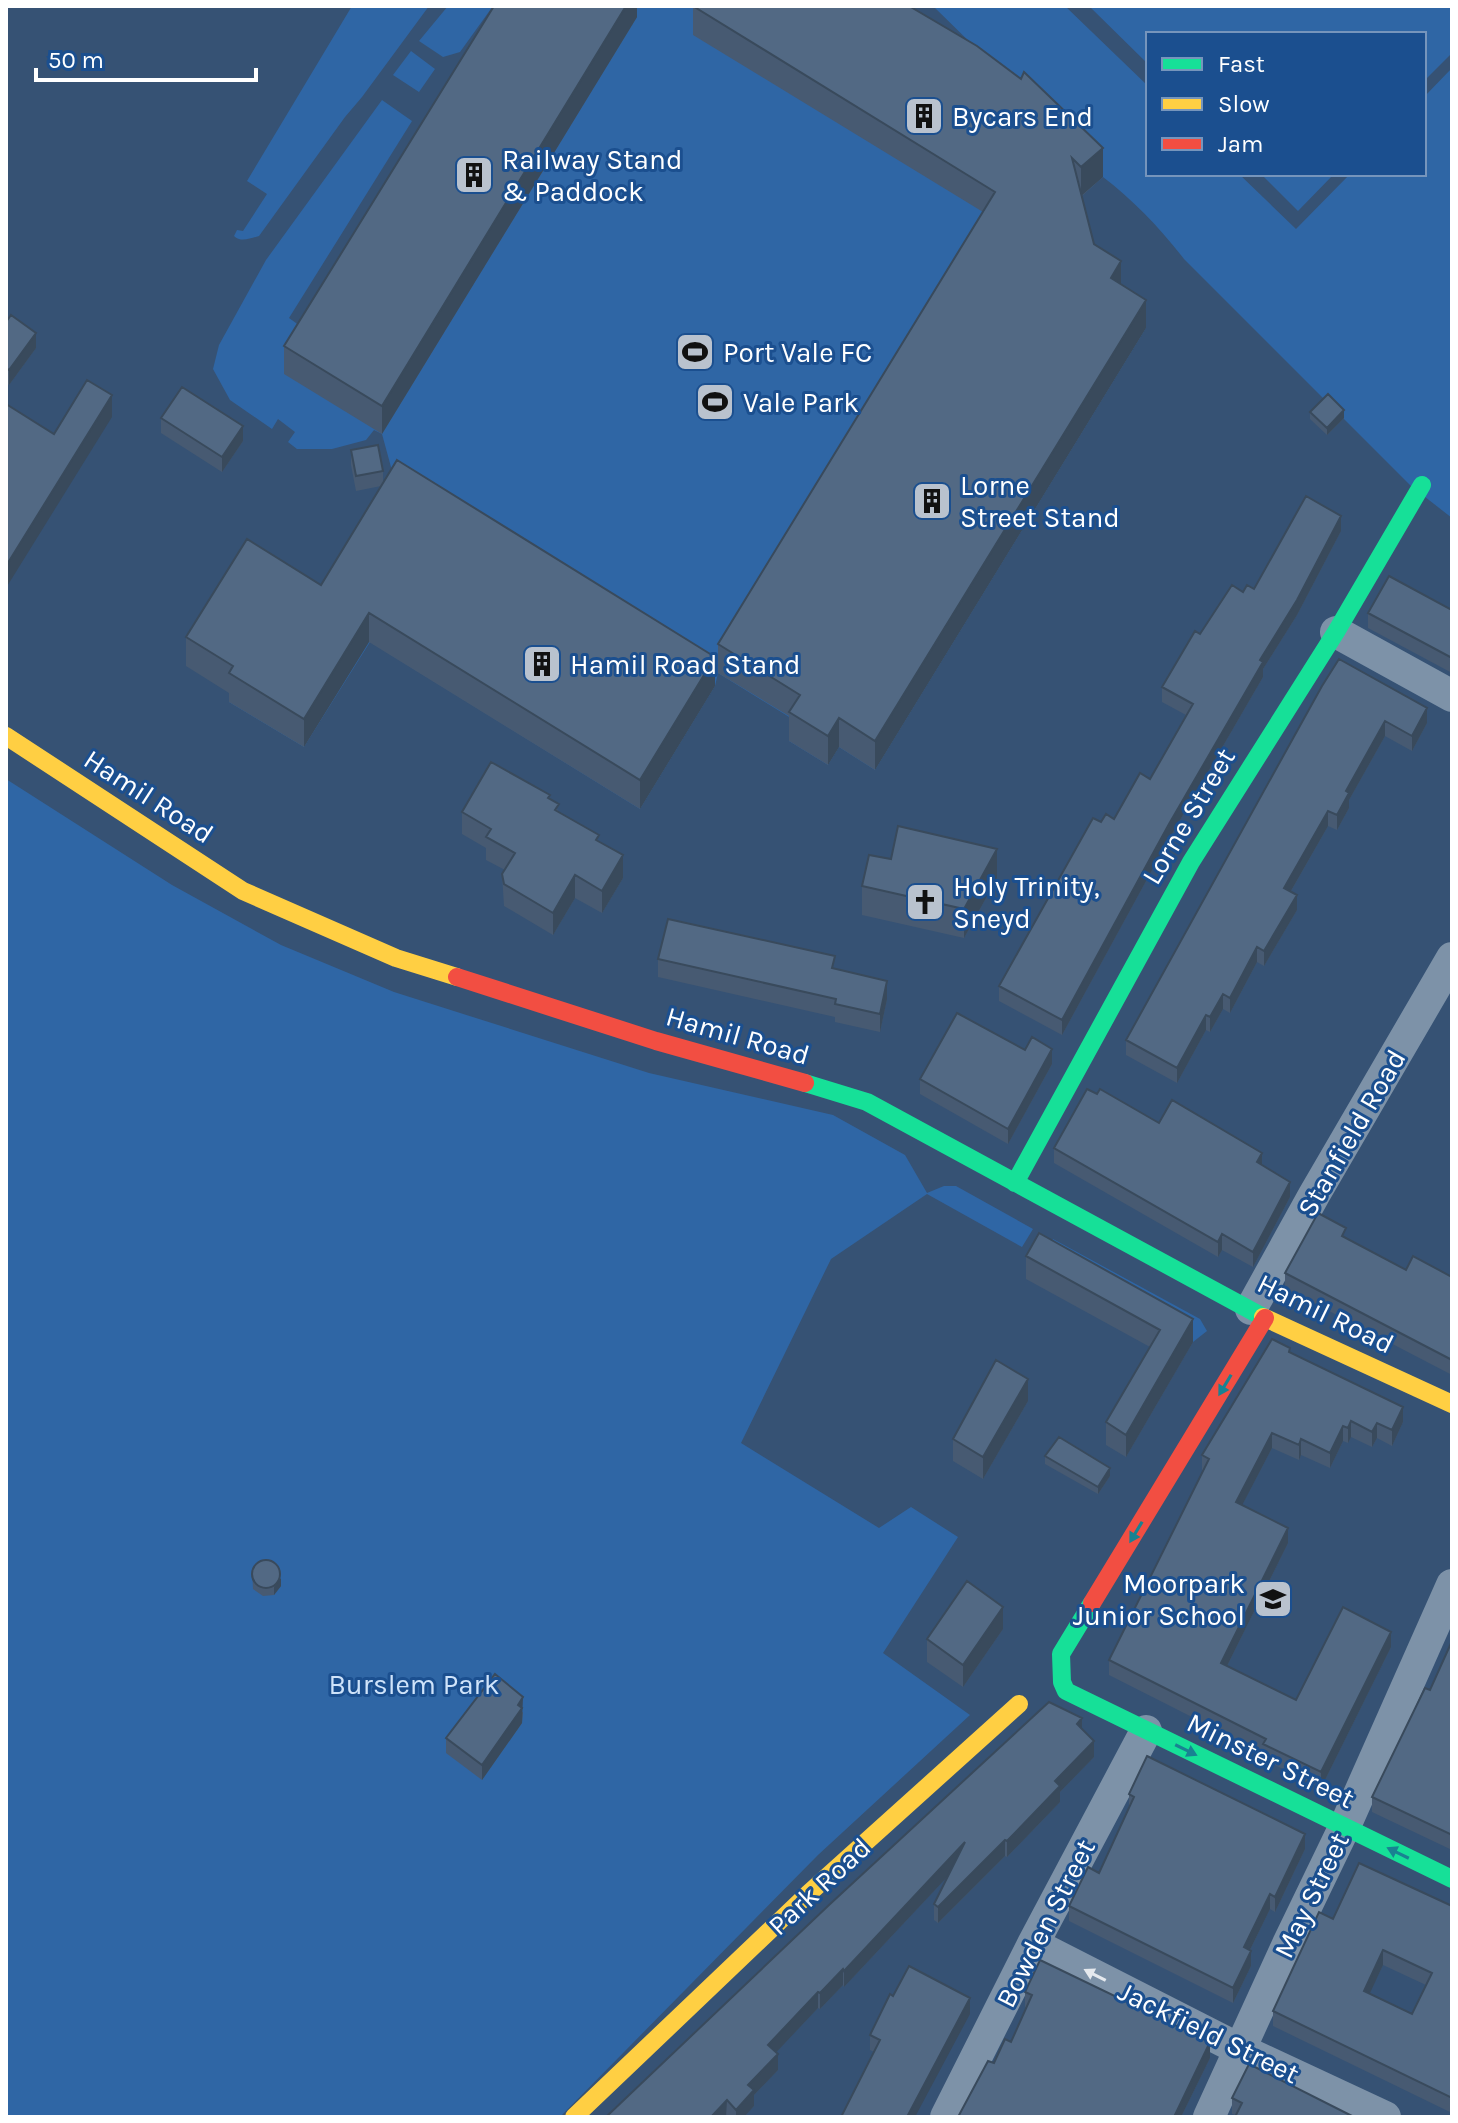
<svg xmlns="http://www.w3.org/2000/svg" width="1458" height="2123" font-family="Karla,sans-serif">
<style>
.green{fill:#2f66a5}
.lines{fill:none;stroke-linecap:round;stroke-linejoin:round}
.street{stroke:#7d92a8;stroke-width:32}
.fast{stroke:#16e098;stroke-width:18}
.slow{stroke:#ffcf43;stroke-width:18}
.jam{stroke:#f24e42;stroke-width:18}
.wall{fill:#475a72;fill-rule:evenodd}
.shaded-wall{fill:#394a5c}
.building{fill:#526984;stroke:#394a5c;stroke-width:2;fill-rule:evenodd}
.oneway{fill:#198292}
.oneway2{fill:#e5e9ee}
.labels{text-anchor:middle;stroke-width:6;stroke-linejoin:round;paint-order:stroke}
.poi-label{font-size:28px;fill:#fff;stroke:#1b4f8f;text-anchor:start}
.street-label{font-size:28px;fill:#fff;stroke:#1b4f8f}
.park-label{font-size:28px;fill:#cfe3fa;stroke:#1b4f8f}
</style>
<rect width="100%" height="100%" fill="#365274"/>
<path class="green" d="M352,6H429L362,97L345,117L259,236C251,238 241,243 234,236L237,230L243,231L267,194L247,181Z
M448,6H493L460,52L443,57L419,41Z
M512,6H861L1025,96L933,6H1065L1148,86V174H1239L1296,229L1350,174H1424V97L1452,68V518L1411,486L1184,259C1161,229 1132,199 1103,177L1086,192L1080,184L1074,192L1111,307L1146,328L875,770L839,747L828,765L789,741L799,723L718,673L715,686L640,809L370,642L304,747L229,702L320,613L397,489L382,434L374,430L366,440L332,449H297L288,442L295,432L278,419L272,429L230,400L213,369L219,345L266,260L382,100L412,121L289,318L310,333Z
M1089,6H1452V53L1424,81V34H1148V64Z
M411,51L435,69L419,92L393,75Z
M1261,174H1334L1298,211Z
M6,779L172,885L281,945L394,992L649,1073L833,1115L905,1155L927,1193L944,1186H956L1033,1229L1022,1247L927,1194L831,1259L741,1443L879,1528L911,1507L958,1537L883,1653L970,1715L818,1855L560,2117H6Z
M1053,1239L1200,1319L1207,1331L1193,1342L1043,1257Z"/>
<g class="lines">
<path class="street" d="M1336,632L1452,696
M1251,1309L1314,1195L1452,958
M1033,1944L1239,2049L1385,2117
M946,2117L1033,1944L1146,1731
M1209,2117L1288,1944L1345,1826L1452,1585"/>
<path class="fast" d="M805,1083L867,1102L1263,1317
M1015,1183L1191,862L1336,632L1422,485
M1092,1603L1061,1654L1062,1682L1066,1691L1452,1879"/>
<path class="slow" d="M6,736L243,891L396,958L457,977
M1263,1317L1452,1404
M574,2117L808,1894L1019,1704"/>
<path class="jam" d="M457,977L656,1041L805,1083
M1092,1603L1265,1318"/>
</g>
<path class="wall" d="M637,6V17L382,434L284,374V346Z
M693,6H909L1103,177L1082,196L1094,244L1121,284L1146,328L875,770L839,747L828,765L789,741V716L718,673V644L983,212L693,35Z
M6,322L36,348L9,385L6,383Z
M1310,412L1344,418L1327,435L1310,419Z
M161,418L243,441L222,472L161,433Z
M351,450L383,471V483L715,686L640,809L369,642L304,747L229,702V693L186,666V637L321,585L381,486L356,491L351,465Z
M1341,531L1297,615L1263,669V677L1169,839L1062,1035L999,1001V986L1101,822L1114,819L1150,779L1186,715L1162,702V687L1200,634L1243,592L1254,589Z
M1452,610V673L1368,628V613Z
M1322,686L1427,723L1412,751L1385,736L1349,800V808L1337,830L1328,826L1291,891L1297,910L1264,966L1257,962L1230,1013L1223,1009L1210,1032L1206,1030L1177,1083L1126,1055V1040Z
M550,798L559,812L599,842L623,878L602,913L575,898L553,935L504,906L502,874L505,870L486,860V848L462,834V812Z
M891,859L997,878L964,938L862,915V886Z
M658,959L835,969L887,999L880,1032L835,1022V1017L658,977Z
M1025,1050L1052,1064L1008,1144L920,1094V1079Z
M1097,1094L1159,1123L1262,1165L1290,1197L1253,1267L1222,1250L1218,1257L1054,1163V1148Z
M1346,1239L1406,1270L1452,1277V1375L1285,1288V1273Z
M1026,1256L1193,1342L1126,1457L1106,1445V1422L1150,1347L1026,1279Z
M1290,1352L1403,1422L1392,1446L1377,1438L1372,1447L1351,1437L1348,1443L1343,1441L1330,1468L1301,1455L1299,1460L1272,1448L1242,1505L1288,1543L1227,1666L1296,1700L1391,1647L1321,1788L1263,1759V1753L1109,1675V1660L1203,1471L1202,1470V1455Z
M1028,1401L983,1479L953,1461V1439Z
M1045,1456L1110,1476L1098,1494L1045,1464Z
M252,1570L281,1586L274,1595L263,1596L253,1589Z
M1003,1629L963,1687L927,1662V1639Z
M1452,1641V1850L1372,1812V1797L1430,1690Z
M523,1712L522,1723L482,1780L446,1753V1738Z
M1082,1730L1094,1757L1060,1792V1802L1007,1857L1005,1856L938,1923L934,1920V1904L948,1876L844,1987L843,1985L820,2009L818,2008L776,2052L778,2070L754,2095V2106L744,2117H606Z
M1129,1794L1305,1849L1275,1912L1270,1909L1250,1950L1251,1966L1233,2003L1069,1921V1906L1099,1873L1129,1808Z
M1452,1906V2113L1273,2026V2011L1333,1919ZM1383,1965L1426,1985L1412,2014L1369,1994Z
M1025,1992L1210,2058L1181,2117H958L994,2063L1011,2042L1027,2008L1025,2007Z
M893,1996L970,2014L874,2052L870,2050V2035Z
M1232,2098L1354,2117L1236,2115L1232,2114Z"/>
<path class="shaded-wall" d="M626,6H637V17L382,434V406Z
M1103,148V177L1081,196V167Z
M1121,261V290L1111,278Z
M1146,300V328L875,770V741Z
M36,333V348L9,385V370Z
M112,395V417L6,588V566Z
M1344,410V418L1327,435V428Z
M243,426V441L222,472V457Z
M1341,516V531L1297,615L1263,669V677L1169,839L1062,1035V1020L1260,660Z
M369,613V642L304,747V719Z
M715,657V686L640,809V780Z
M1427,708V723L1412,751V736Z
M839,718V747L828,765V736Z
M1385,721V736L1349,800V808L1337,830V815L1346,791Z
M1328,811V826L1284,903V888Z
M997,849V878L964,938V909Z
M623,855V878L602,913V891Z
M575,875V898L553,935V913Z
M1297,895V910L1264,966V951Z
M1257,947V962L1230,1013V998Z
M887,981V999L880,1032V1014Z
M1223,994V1009L1210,1032V1017Z
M1206,1015V1030L1177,1083V1068Z
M1052,1049V1064L1008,1144V1129Z
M1262,1153V1169L1257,1162Z
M1290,1182V1197L1253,1267V1252Z
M1222,1234V1250L1218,1257V1242Z
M1193,1319V1342L1126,1457V1435Z
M1028,1379V1401L983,1479V1457Z
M1403,1407V1422L1392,1446V1430Z
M1351,1421V1437L1348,1443V1428Z
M1377,1423V1438L1372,1447V1432Z
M1343,1426V1441L1330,1468V1453Z
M1272,1433V1448L1236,1517V1502Z
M1301,1439V1455L1299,1460V1445Z
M1110,1468V1476L1098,1494V1487Z
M1288,1528V1543L1221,1678V1663Z
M281,1578V1586L274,1595V1587Z
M1003,1607V1629L963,1687V1665Z
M1391,1632V1647L1321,1788V1772Z
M523,1697L522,1723L482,1780V1765Z
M1082,1718V1734L1077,1724Z
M1094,1741V1757L1060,1792V1802L1007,1857V1841L1055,1781Z
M1305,1834V1849L1275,1912V1897Z
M1005,1840V1856L938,1923V1907Z
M965,1842V1858L844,1987V1971Z
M1270,1894V1909L1244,1962V1947Z
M1383,1950V1965L1364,2006V1991Z
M1251,1951V1966L1233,2003V1988Z
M843,1969V1985L820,2009V1993Z
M818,1992V2008L768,2061V2045Z
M970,1998V2014L915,2117H907Z
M1210,2042V2058L1181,2117H1174Z
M778,2054V2070L754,2095V2106L744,2117H736V2110L748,2085Z
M727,2100L726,2117H711Z"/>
<path class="building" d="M494,6H626L382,406L284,346Z
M693,6H909L977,46L1021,79L1024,72L1103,148L1081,167L1072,158L1094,244L1121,261L1111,278L1146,300L875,741L839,718L828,736L789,712L800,695L718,644L995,192Z
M11,315L36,333L9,370L6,368V322Z
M87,380L112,395L6,566V404L54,434Z
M182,387L243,426L222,457L161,418Z
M1328,394L1344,410L1327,428L1310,412Z
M378,445L383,471L356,476L351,450Z
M397,460L715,657L640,780L369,613L304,719L229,673L233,666L186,637L247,539L321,585Z
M1306,496L1341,516L1297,600L1260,660L1263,662L1169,824L1062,1020L999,986L1093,818L1101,822L1106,814L1114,819L1140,773L1150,779L1193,704L1162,687L1195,631L1200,634L1232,585L1243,592L1247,585L1254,589Z
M1389,576L1452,610V658L1368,613Z
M1339,659L1427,708L1412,736L1385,721L1346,791L1349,793L1337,815L1328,811L1284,888L1297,895L1264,951L1257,947L1230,998L1223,994L1210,1017L1206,1015L1177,1068L1126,1040L1322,686Z
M491,762L550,795L548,798L559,804L555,810L599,835L596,840L623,855L602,891L575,875L553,913L504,884L502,874L515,853L486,837L491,829L462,812Z
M898,826L997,849L964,909L862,886L869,855L891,859Z
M668,919L835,956L832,968L887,981L880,1014L835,1004L836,999L658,959Z
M957,1013L1025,1050L1032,1037L1052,1049L1008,1129L920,1079Z
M1087,1089L1097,1094L1100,1089L1159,1123L1172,1100L1262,1153L1257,1162L1290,1182L1253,1252L1222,1234L1218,1242L1054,1148Z
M1318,1213L1346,1228L1342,1236L1406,1270L1413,1256L1452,1277V1360L1285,1273Z
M1039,1233L1193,1319L1126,1435L1106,1422L1160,1330L1026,1256Z
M1272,1339L1290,1348L1289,1352L1403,1407L1392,1430L1377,1423L1372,1432L1351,1421L1348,1428L1343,1426L1330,1453L1301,1439L1299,1445L1272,1433L1236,1502L1288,1528L1221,1663L1296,1700L1343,1607L1391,1632L1321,1772L1263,1744L1266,1739L1109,1660L1209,1459L1202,1455Z
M996,1360L1028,1379L983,1457L953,1439Z
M1059,1437L1110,1468L1098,1487L1045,1456Z
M252 1574a14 14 0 1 1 28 0a14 14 0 1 1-28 0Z
M967,1581L1003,1607L963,1665L927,1639Z
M1452,1641V1835L1372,1797L1425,1688L1430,1690Z
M495,1674L523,1697L518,1705L522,1708L482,1765L446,1738Z
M1049,1702L1082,1718L1077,1724L1094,1741L1055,1781L1060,1786L1007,1841L1005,1840L938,1907L934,1904L965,1842L844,1971L843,1969L820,1993L818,1992L768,2045L778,2054L748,2085L754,2090L736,2110L727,2100L711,2117H606L829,1905Z
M1147,1756L1305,1834L1275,1897L1270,1894L1244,1947L1251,1951L1233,1988L1069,1906L1088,1867L1099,1873L1134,1797L1129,1794Z
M1359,1863L1452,1906V2098L1273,2011L1319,1912L1333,1919ZM1383,1950L1432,1973L1412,2014L1364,1991Z
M1040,1960L1210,2042L1174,2117H958L988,2061L994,2063L1005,2039L1011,2042L1032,1995L1025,1992Z
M909,1966L970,1998L907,2117H841L880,2040L870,2035L890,1994L893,1996Z
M1249,2064L1354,2117H1235L1242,2103L1232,2098Z"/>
<defs><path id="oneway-solid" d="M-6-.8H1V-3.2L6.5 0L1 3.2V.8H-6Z" transform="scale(2)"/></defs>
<g class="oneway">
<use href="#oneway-solid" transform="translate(1225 1385) rotate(121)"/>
<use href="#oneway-solid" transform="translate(1136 1532) rotate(121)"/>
<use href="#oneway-solid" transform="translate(1186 1750) rotate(26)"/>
<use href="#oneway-solid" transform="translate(1398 1853) rotate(-154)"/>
</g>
<use class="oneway2" href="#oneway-solid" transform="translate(1095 1975) rotate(-153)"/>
<defs>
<g id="building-square" transform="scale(2)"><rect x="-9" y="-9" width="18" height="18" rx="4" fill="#b9c2ce" stroke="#1b4f8f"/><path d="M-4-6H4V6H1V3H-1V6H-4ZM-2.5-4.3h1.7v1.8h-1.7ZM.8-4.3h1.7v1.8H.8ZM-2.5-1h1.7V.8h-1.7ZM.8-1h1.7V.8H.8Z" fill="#111"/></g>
<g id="stadium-square" transform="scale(2)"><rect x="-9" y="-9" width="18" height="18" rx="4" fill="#b9c2ce" stroke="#1b4f8f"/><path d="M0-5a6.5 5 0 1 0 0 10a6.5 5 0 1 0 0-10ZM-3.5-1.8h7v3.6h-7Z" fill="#111"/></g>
<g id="church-square" transform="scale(2)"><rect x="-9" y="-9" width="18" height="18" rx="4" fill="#b9c2ce" stroke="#1b4f8f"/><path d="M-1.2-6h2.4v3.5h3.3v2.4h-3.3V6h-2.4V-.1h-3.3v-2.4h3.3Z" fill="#111"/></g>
<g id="school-square" transform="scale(2)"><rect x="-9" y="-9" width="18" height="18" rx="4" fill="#b9c2ce" stroke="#1b4f8f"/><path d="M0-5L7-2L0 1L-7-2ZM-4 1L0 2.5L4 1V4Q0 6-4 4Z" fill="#111"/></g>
</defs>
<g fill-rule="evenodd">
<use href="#building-square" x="924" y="116"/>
<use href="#building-square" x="474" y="175"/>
<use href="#stadium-square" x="695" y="352"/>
<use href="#stadium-square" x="715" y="402"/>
<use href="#building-square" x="932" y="501"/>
<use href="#building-square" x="542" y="664"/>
<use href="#church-square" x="925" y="902"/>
<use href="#school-square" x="1273" y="1599"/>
</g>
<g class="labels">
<g class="poi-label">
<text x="952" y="126">Bycars End</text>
<text x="502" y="169">Railway Stand<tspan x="502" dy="32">&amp; Paddock</tspan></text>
<text x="723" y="362">Port Vale FC</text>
<text x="743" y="412">Vale Park</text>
<text x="960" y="495">Lorne<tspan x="960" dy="32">Street Stand</tspan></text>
<text x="570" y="674">Hamil Road Stand</text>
<text x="953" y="896">Holy Trinity,<tspan x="953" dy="32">Sneyd</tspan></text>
<text x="1245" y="1593" text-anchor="end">Moorpark<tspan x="1245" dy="32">Junior School</tspan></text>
</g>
<g class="street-label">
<text transform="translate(149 796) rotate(33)" y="10">Hamil Road</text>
<text transform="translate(1188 816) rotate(-59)" y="10">Lorne Street</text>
<text transform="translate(738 1035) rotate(16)" y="10">Hamil Road</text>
<text transform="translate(1351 1133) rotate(-60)" y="10">Stanfield Road</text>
<text transform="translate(1326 1313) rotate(26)" y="10">Hamil Road</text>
<text transform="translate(1271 1760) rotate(26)" y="10">Minster Street</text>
<text transform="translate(819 1886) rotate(-43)" y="10">Park Road</text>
<text transform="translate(1311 1895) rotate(-64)" y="10">May Street</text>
<text transform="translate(1045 1923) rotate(-63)" y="10">Bowden Street</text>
<text transform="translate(1209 2032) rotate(26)" y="10">Jackfield Street</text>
</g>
<g class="park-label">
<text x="414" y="1694">Burslem Park</text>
</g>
</g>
<rect width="1458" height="2123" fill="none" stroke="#ffffff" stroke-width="16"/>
<rect x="1146" y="32" width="280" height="144" fill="#1b4f8f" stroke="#7695bc" stroke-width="2"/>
<rect x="1162" y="58" width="40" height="12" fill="#16e098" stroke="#7695bc" stroke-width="2"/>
<text x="1218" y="72" font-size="24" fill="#ffffff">Fast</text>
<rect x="1162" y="98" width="40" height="12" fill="#ffcf43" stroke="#7695bc" stroke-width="2"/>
<text x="1218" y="112" font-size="24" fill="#ffffff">Slow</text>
<rect x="1162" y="138" width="40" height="12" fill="#f24e42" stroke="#7695bc" stroke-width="2"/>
<text x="1218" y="152" font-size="24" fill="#ffffff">Jam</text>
<path d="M36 68v12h220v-12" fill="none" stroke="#ffffff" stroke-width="4"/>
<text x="48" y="68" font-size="24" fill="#ffffff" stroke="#1b4f8f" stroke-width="6" paint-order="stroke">50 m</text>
</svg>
